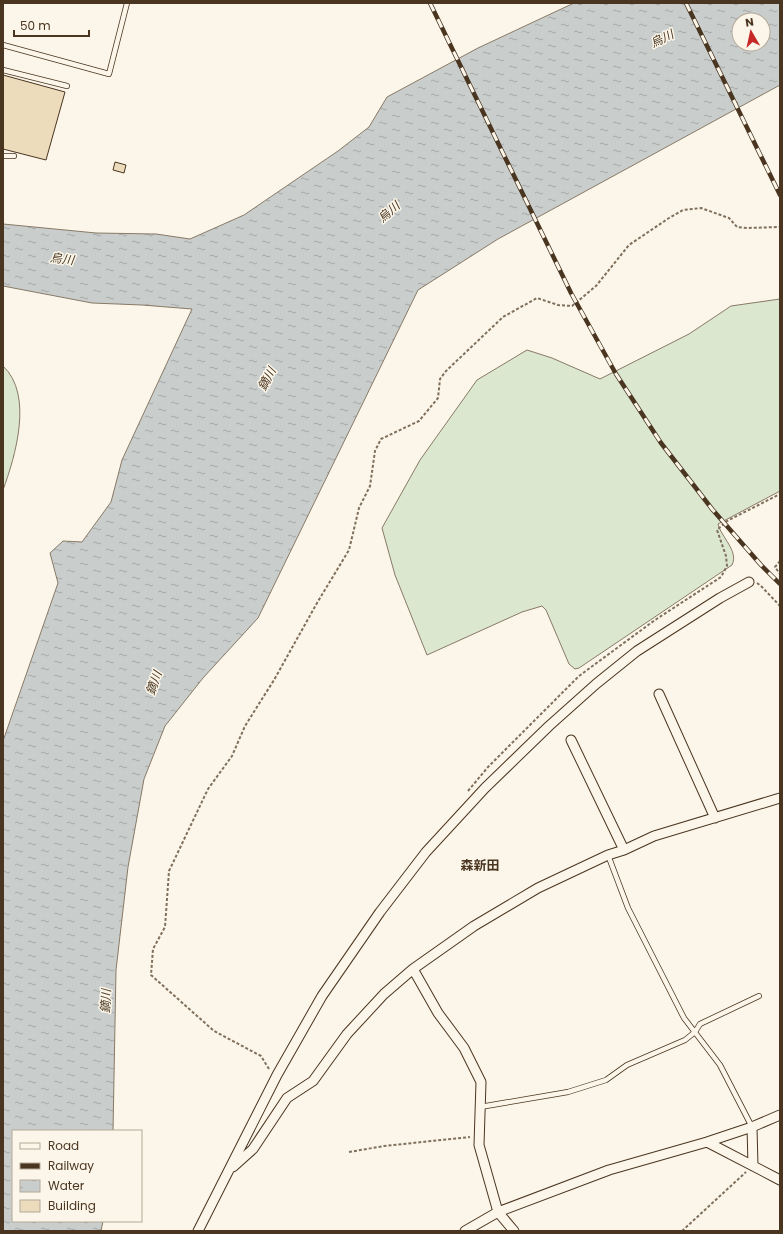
<svg xmlns="http://www.w3.org/2000/svg" width="783" height="1234" font-family="Poppins,'Noto Sans JP',sans-serif">
<style>
.grass{fill:#dce7d0;stroke:#887966}
.water{fill:url(#water-ripples);stroke:#887966;fill-rule:evenodd}
.building{fill:#ecdcbc;stroke:#4a3520}
.lines{fill:none;stroke-linecap:round;stroke-linejoin:round}
.service-casing{stroke:#4a3520;stroke-width:6}
.minor-casing{stroke:#4a3520;stroke-width:11}
.path{stroke:#7f6f5c;stroke-width:2;stroke-dasharray:3 2;stroke-linecap:butt}
.service{stroke:#fbf6e9;stroke-width:4.5}
.minor{stroke:#fbf6e9;stroke-width:9}
.rail-casing{stroke:#4a3520;stroke-width:4.5}
.rail{stroke:#fbf6e9;stroke-width:3;stroke-dasharray:9;stroke-linecap:butt}
.labels{text-anchor:middle;stroke-width:3;stroke-linejoin:round;paint-order:stroke}
.water-label{font-size:12px;font-style:italic;fill:#4a3520;stroke:#fbf6e9}
.quarter-label{font-size:13px;font-weight:bold;fill:#4a3520;stroke:#fbf6e9}
</style>
<defs>
<pattern id="water-ripples" width="26" height="14" patternUnits="userSpaceOnUse"><rect width="26" height="14" fill="#c9cecd"/><path d="M2 4q2-2 4 0t4 0M15 11q2-2 4 0t4 0" fill="none" stroke="#a5a8a6"/></pattern>
</defs>
<rect width="100%" height="100%" fill="#fbf6e9"/>
<path class="grass" d="M780,299V491L718,524C721,537 739,551 732,565L579,668L575,669L569,664L546,610L542,606L522,612L427,655L395,575L382,528L420,460L477,380L527,350L552,358L600,379L689,334L731,306Z
M3,366C34,395 15,457 3,490Z"/>
<path class="water" d="M574,3H780V85L498,239L418,290L258,618L203,678L165,726L144,779L128,867L116,970L113,1131H13V1221H103L101,1231H3V741L58,583L50,553L63,541L82,542L111,502L122,460L192,309L142,305L92,303L3,286V224L96,233L156,234L190,239L244,215L338,151L369,127L387,97L478,48ZM739,20H763V44H739Z"/>
<path class="building" d="M3,75L65,92L46,160L3,149Z
M115,162L126,165L124,173L113,170Z"/>
<g class="lines">
<g class="service-casing">
<path id="service" d="M3,45L109,74L127,3
M3,70L67,86
M3,156H14
M608,855L628,908L684,1018L720,1065L752,1127
M480,1107L568,1092L606,1080L627,1065L685,1040L695,1032L700,1024L759,996"/>
</g>
<g class="minor-casing">
<path id="minor" d="M659,694L715,818
M571,740L624,850
M413,969L438,1013L464,1048L481,1082L479,1145L498,1212L514,1231
M752,1127L753,1166
M707,1142L780,1180
M233,1167L253,1149L287,1098L313,1081L347,1034L384,994L413,969L474,926L538,888L608,855L624,850L654,836L780,798
M198,1231L277,1075L322,996L380,912L426,852L485,788L549,726L596,684L637,651L720,598L749,582
M465,1231L498,1212L609,1170L707,1142L752,1127L780,1115"/>
</g>
<path class="path" d="M780,561L775,567L780,574
M757,583L761,586L780,606
M468,791L488,767L579,676L655,620L721,577L727,566L726,556L717,530L727,521L780,494
M269,1069L261,1056L214,1031L151,975L153,949L165,927L169,871L208,789L232,756L245,726L274,680L317,603L349,550L359,508L370,486L375,451L381,439L419,421L438,398L440,379L446,371L503,317L537,298L558,305L572,306L596,286L629,245L669,218L683,210L701,208L729,218L737,227L747,228L780,227
M349,1152L384,1146L470,1137
M682,1231L746,1172"/>
<use href="#service" class="service"/>
<use href="#minor" class="minor"/>
<g class="rail-casing">
<path id="rail" d="M430,3L571,293L616,374L661,443L712,509L761,565L780,584
M686,3L780,195"/>
</g>
<use href="#rail" class="rail"/>
</g>
<g class="labels">
<g class="water-label">
<text transform="translate(662 39) rotate(-26)" y="4">烏川</text>
<text transform="translate(389 212) rotate(-41)" y="4">烏川</text>
<text transform="translate(62 259) rotate(7)" y="4">烏川</text>
<text transform="translate(267 379) rotate(-62)" y="4">鏑川</text>
<text transform="translate(154 683) rotate(-70)" y="4">鏑川</text>
<text transform="translate(106 1001) rotate(-88)" y="4">鏑川</text>
</g>
<g class="quarter-label">
<text x="480" y="870">森新田</text>
</g>
</g>
<rect width="783" height="1234" fill="none" stroke="#4a3520" stroke-width="8"/>
<rect x="12" y="1130" width="130" height="92" fill="#fbf6e9" stroke="#b4a999"/>
<rect x="20" y="1143" width="20" height="6" fill="#fbf6e9" stroke="#b4a999"/>
<text x="48" y="1150" font-size="12" fill="#4a3520">Road</text>
<rect x="20" y="1163" width="20" height="6" fill="#4a3520" stroke="#b4a999"/>
<text x="48" y="1170" font-size="12" fill="#4a3520">Railway</text>
<rect x="20" y="1180" width="20" height="12" fill="url(#water-ripples)" stroke="#b4a999"/>
<text x="48" y="1190" font-size="12" fill="#4a3520">Water</text>
<rect x="20" y="1200" width="20" height="12" fill="#ecdcbc" stroke="#b4a999"/>
<text x="48" y="1210" font-size="12" fill="#4a3520">Building</text>
<g transform="translate(751 32) rotate(351)"><circle r="19" fill="#fbf6e9" stroke="#b4a999"/>
<path d="M0-3L7 15L0 10L-7 15Z" fill="#c62828"/>
<text y="-6" font-size="11" font-weight="bold" text-anchor="middle" fill="#4a3520">N</text>
</g>
<path d="M14 30v6h75v-6" fill="none" stroke="#4a3520" stroke-width="2"/>
<text x="20" y="30" font-size="12" fill="#4a3520" stroke="#fbf6e9" stroke-width="3" paint-order="stroke">50 m</text>
</svg>
